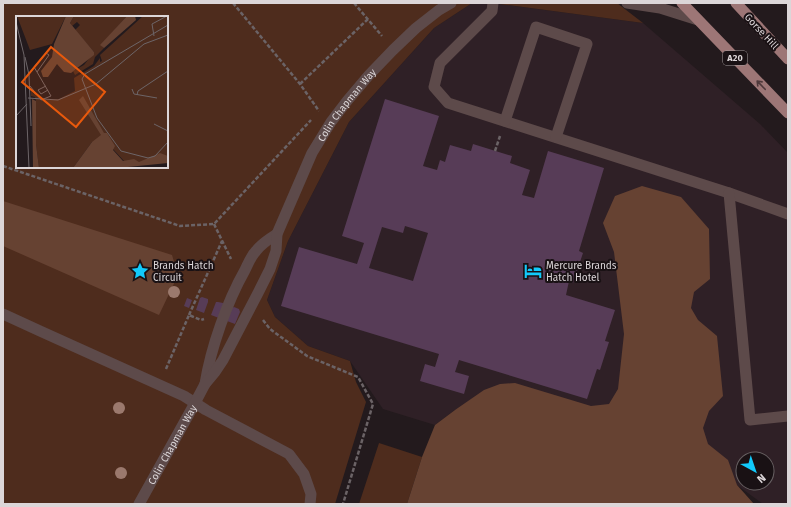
<svg xmlns="http://www.w3.org/2000/svg" width="791" height="507" font-family="'Fira Sans',sans-serif">
<style>
.built{fill:#2f2026;fill-rule:evenodd}
.green{fill:#4e2c1d;fill-rule:evenodd}
.forest{fill:#664232}
.building{fill:#573c57;fill-rule:evenodd}
.lines{fill:none;stroke-linecap:round;stroke-linejoin:round}
.path{stroke:#6b6366;stroke-width:2.5;stroke-dasharray:4 2;stroke-linecap:butt}
.service{stroke:#5d4a4a;stroke-width:11}
.primary{stroke:#9d7676;stroke-width:11}
.tree{fill:#9b796d}
.oneway{stroke:#4e393b}
.labels{text-anchor:middle;stroke-width:4;stroke-linejoin:round;paint-order:stroke}
.shield{fill:#191114;stroke:#a29b9d;stroke-width:1}
.shield-label{font-size:9px;font-weight:bold;fill:#dcd6d8}
.street-label{font-size:10px;fill:#dcd6d8;stroke:#191114}
.poi-label{font-size:10px;fill:#dcd6d8;stroke:#191114;text-anchor:start}
.inset-road{fill:none;stroke:#6d6568;stroke-width:1}
.view{fill:#e8590c;fill-opacity:0.15;stroke:#e8590c;stroke-width:2}
.inset-edge{fill:none;stroke:#dcd6d8;stroke-width:2}
</style>
<rect width="100%" height="100%" fill="#231a1d"/>
<path class="built" d="M472,3H492L643,23L760,124L788,153V504H763L737,485L455,410L435,425L383,409L350,361L308,346L275,317L267,300L288,241L349,122L434,28ZM743,459H767V483H743Z"/>
<path class="green" d="M3,3H472L434,28L349,122L288,241L267,300L275,317L308,346L350,361L356,382L366,402L335,504H3ZM17,17H167V167H17Z
M492,3H617L643,23Z
M379,443L422,457L407,504H359Z"/>
<path class="forest" d="M642,186L681,197L709,229L710,279L694,292L691,308L698,320L717,336L723,396L709,411L703,428L708,444L728,460L737,485L754,504H407L422,457L435,425L455,410L484,390L500,384L515,383L591,406L609,404L618,389L624,334L614,252L603,223L615,196Z
M3,201L172,255L178,275L159,315L3,246Z"/>
<path class="building" d="M385,99L439,116L423,166L437,170L440,160L445,162L450,145L471,151L473,144L512,156L510,163L530,170L522,195L534,198L548,151L604,168L579,251L583,253L573,283L569,281L566,295L615,310L605,341L609,342L600,370L597,369L587,399L459,360L455,372L469,376L464,394L420,381L425,364L435,367L439,354L281,306L299,247L357,264L364,243L342,236ZM405,226L428,233L413,281L369,268L382,227L403,233Z
M202,297L208,299V302L204,313L196,310L200,298Z
M187,298L192,300L189,308L184,306Z
M216,302H218L223,303V306L219,318L211,315Z
M234,307L239,309L240,312L235,324L227,321L232,308Z"/>
<g class="lines">
<path class="path" d="M233,3L300,84L319,111
M354,3L382,36
M300,84L368,19
M495,151L500,136
M3,166L180,226L214,224L311,120
M214,224L231,259
M189,315L222,241
M263,320L270,329L307,356L358,377L373,404L343,504
M166,369L189,315L201,320L204,319"/>
<g class="service">
<path d="M493,3L492,11L440,63L434,87L448,103L729,193L788,214"/>
<path d="M627,3L660,8L698,20"/>
<path d="M505,121L536,27L587,44L556,137"/>
<path d="M729,193L750,420L788,416"/>
<path d="M3,314L40,331L184,396L206,410L289,454L304,474L311,494L310,504"/>
<path d="M205,384C211,347 227,302 245,270C248,264 251,256 256,251C262,243 269,239 277,234"/>
<path id="s1" d="M139,504L195,403L205,384L215,372L223,360L258,293L270,269L276,251L277,234L312,153L331,122L347,101L369,75L393,50L416,28L439,10L451,3"/>
</g>
<path class="primary" d="M682,3L788,113
M736,3L788,59"/>
</g>
<g class="tree">
<circle cx="174" cy="292" r="6"/>
<circle cx="119" cy="408" r="6"/>
<circle cx="121" cy="473" r="6"/>
</g>
<defs><path id="oneway-shaft" d="M-6 0H5M1.5-3L5.5 0L1.5 3" fill="none" stroke-width="1.6" stroke-linecap="round" stroke-linejoin="round"/></defs>
<use class="oneway" href="#oneway-shaft" transform="translate(761 85) rotate(-134)"/>
<defs>
<g id="sight-bare" transform="scale(1.38)"><path d="M0-6L1.8-2.2L6-1.7L2.9 1.2L3.7 5.4L0 3.3L-3.7 5.4L-2.9 1.2L-6-1.7L-1.8-2.2Z" fill="#12cafb" stroke="#191114" stroke-width="2.5" paint-order="stroke"/></g>
<g id="hotel-bare" transform="scale(1.38)"><path d="M-6-4.5h1.5V1H6V5H4.5V3h-9V5H-6ZM-4 0a1.8 1.8 0 1 1 3.6 0ZM.5 0V-2.5h3Q6-2.5 6 0Z" fill="#12cafb" stroke="#191114" stroke-width="2.5" paint-order="stroke"/></g>
</defs>
<g fill-rule="evenodd">
<use href="#sight-bare" x="140" y="271"/>
<use href="#hotel-bare" x="533" y="271"/>
</g>
<g class="labels">
<rect class="shield" x="723" y="51" width="24" height="14" rx="3"/>
<g class="shield-label">
<text x="735" y="61">A20</text>
</g>
<g class="street-label">
<text transform="translate(762 31) rotate(47)" y="4">Gorse Hill</text>
<text dy="4" stroke="none"><textPath href="#s1" startOffset="453">Colin Chapman Way</textPath></text>
<text dy="4" stroke="none"><textPath href="#s1" startOffset="68">Colin Chapman Way</textPath></text>
</g>
<g class="poi-label">
<text x="153" y="269">Brands Hatch<tspan x="153" dy="12">Circuit</tspan></text>
<text x="546" y="269">Mercure Brands<tspan x="546" dy="12">Hatch Hotel</tspan></text>
</g>
</g>
<g transform="translate(16 16)">
<rect width="152" height="152" fill="#231a1d"/>
<path d="M1,0H50L36,28L14,34ZM58,0H111L85,29L88,32L79,41L77,48L59,59L57,55L68,49L78,36L59,14L64,9L61,6L56,10L54,7ZM127,0H152V146L128,147L108,145L97,133L76,126L57,152H23L20,128V85L19,81L15,80V75L18,78L17,73L27,84L43,83L59,75L58,62L78,50L84,42V46L86,45L84,39Z" fill="#4e2c1d"/>
<path d="M50,0H58L54,7L78,36V39L55,57L48,56L41,48L32,61H27L25,55L36,41L38,28ZM111,0H119L120,4L88,32L84,29ZM67,80L88,117H91L99,130L97,134L107,145L118,143L123,146L144,137L152,140V147L102,152H57L76,126L85,119L63,84ZM16,83L20,85V128L23,152H17Z" fill="#664232"/>
<path class="inset-road" d="M0,6L8,39L13,152M152,9L69,58L66,63L81,102L105,135L132,142L139,140L152,126M138,20L136,8L151,0M9,41L13,59L15,110M21,56L18,51L30,37L33,39L21,56L35,80L25,84M14,70L25,84M30,70L22,74L25,78L32,74M116,73L118,78L141,82M121,79L122,75L152,55M12,82L42,84L80,68L128,28L152,19M0,100L11,88M138,108L152,115"/>
<path class="view" d="M35,31L89,76L60,111L6,66Z"/>
<rect width="152" height="152" class="inset-edge"/>
</g>
<rect width="791" height="507" fill="none" stroke="#dcd6d8" stroke-width="8"/>
<g transform="translate(755 471) rotate(140)"><circle r="19" fill="#191114" stroke="#676062"/>
<path d="M0-3L7 15L0 10L-7 15Z" fill="#12cafb"/>
<text y="-6" font-size="11" font-weight="bold" text-anchor="middle" fill="#dcd6d8">N</text>
</g>
</svg>
